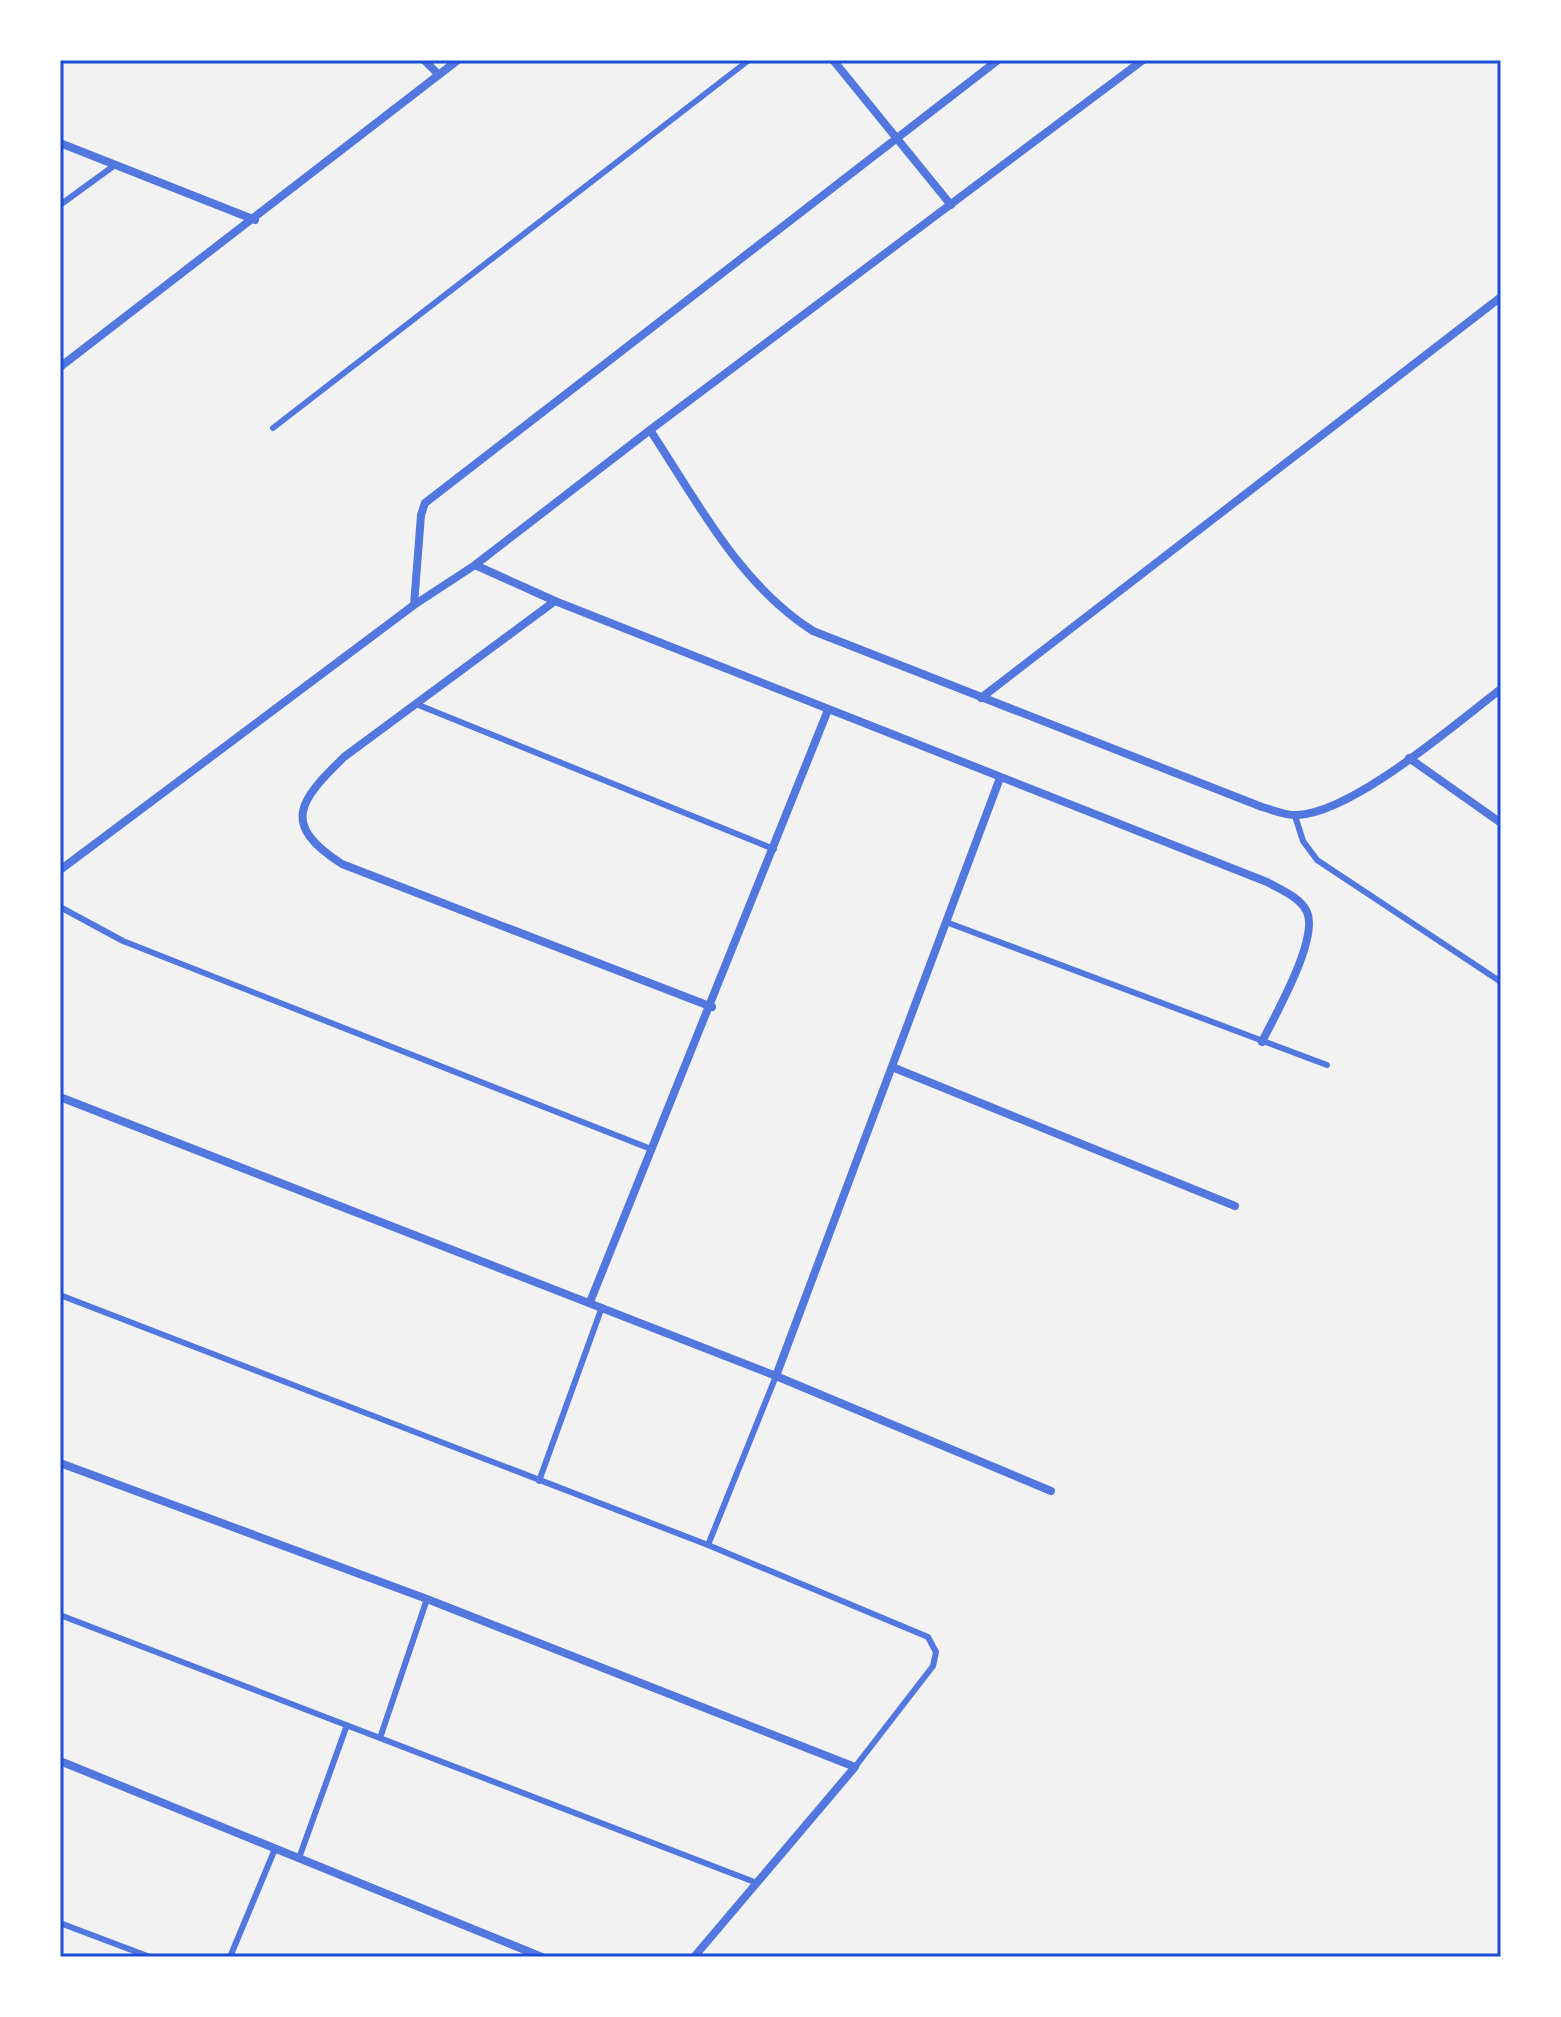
<svg xmlns="http://www.w3.org/2000/svg" width="1561" height="2017" font-family="Overpass,sans-serif">
<style>
.lines{fill:none;stroke-linecap:round;stroke-linejoin:round}
.service{stroke:#5277de;stroke-width:6}
.minor{stroke:#5277de;stroke-width:8}
.neatline{fill:none;stroke:#1d4ed8;stroke-width:3}
</style>
<rect width="100%" height="100%" fill="#f2f2f2"/>
<g class="lines">
<path class="service" d="M60,205L115,165
M273,428L749,60
M416,704L774,849
M1295,816L1303,841L1317,860L1501,982
M60,907L123,941L651,1149
M946,922L1327,1065
M60,1295L708,1545L928,1637L936,1652L933,1666L855,1767
M539,1481L602,1307
M708,1545L776,1376
M60,1615L757,1883
M380,1738L427,1599
M299,1858L347,1725
M60,1923L150,1957
M230,1957L275,1849"/>
<path class="minor" d="M424,60L439,75
M833,60L951,205
M60,143L255,220
M60,367L458,60
M650,430C697,501 739,584 813,631L1262,807C1273,810 1287,816 1298,815C1354,812 1455,724 1501,689
M475,565L555,601L1267,882C1281,890 1300,897 1307,912C1319,939 1275,1015 1262,1042
M555,601L344,757C299,801 280,824 342,864L712,1007
M414,605L421,515L425,503L998,60
M981,698L1501,297
M1409,758L1501,823
M60,870L414,605L475,565L650,430L1143,60
M892,1067L1235,1206
M60,1097L776,1376L1051,1491
M590,1302L828,710
M776,1376L1000,778
M60,1463L427,1599L855,1767L694,1957
M60,1761L542,1957"/>
</g>
<rect width="1561" height="2017" fill="none" stroke="#ffffff" stroke-width="124"/>
<rect x="62" y="62" width="1437" height="1893" class="neatline"/>
</svg>
